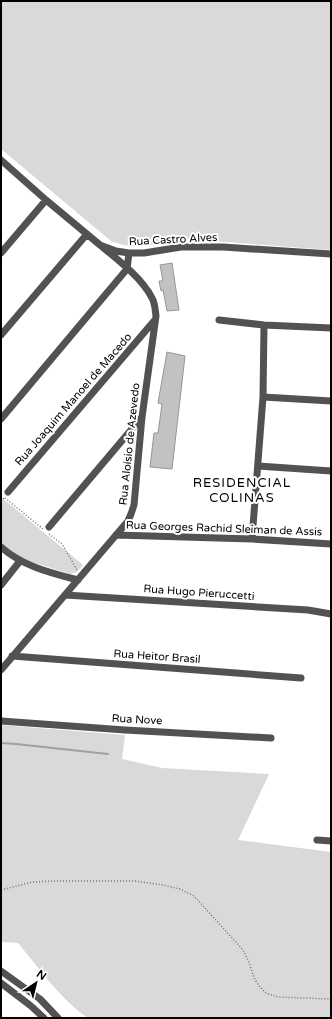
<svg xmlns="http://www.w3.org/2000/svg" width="332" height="1019" font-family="'Varela Round',sans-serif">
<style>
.green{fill:#d9d9d9}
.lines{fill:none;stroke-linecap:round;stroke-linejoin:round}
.stream{stroke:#a0a0a0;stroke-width:2}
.building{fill:#c2c2c2;stroke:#969696}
.path{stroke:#747474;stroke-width:1.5;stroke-dasharray:1 2;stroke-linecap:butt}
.minor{stroke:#525252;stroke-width:7}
.labels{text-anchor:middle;stroke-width:4;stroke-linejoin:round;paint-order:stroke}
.street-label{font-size:11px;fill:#000;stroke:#fff}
.quarter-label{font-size:13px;letter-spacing:1px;fill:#000;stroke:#fff}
</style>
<rect width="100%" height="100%" fill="#fff"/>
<path class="green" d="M1,1H331V250L198,240L134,246L123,245L111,241L1,149Z
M1,497L83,565L77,572L70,574L29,561L11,552L1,544Z
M1,725L125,735L122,759L162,768L269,774L238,840L331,852V1018H88C60,999 40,969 18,943L1,942Z"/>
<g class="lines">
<path class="stream" d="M1,743L16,744L108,754"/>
</g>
<path class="building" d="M172,263L179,310L167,311L163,290L161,291L159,281H163L160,265Z
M167,352L185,356L172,469L150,467L154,433H158L162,404L158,403Z"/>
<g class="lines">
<path class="path" d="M5,498L43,529
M1,501L5,497
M49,534L62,544L77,570
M1,890L32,882L54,881H135L163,885L180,889L194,896L243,950L249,962L254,978L259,986L266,993L278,997L331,999"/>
<path class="minor" d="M1,160L46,200L100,245L116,251L129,253H144L181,247H223L331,254
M1,253L46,200
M219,320L264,325L331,328
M1,335L87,234
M263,397L331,401
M1,419L127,269L129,253
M258,466L331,471
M8,492L154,321
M49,527L142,417
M116,535L252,539L331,544
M252,539L263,397L264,325
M1,547C22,566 51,573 78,580
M1,585L20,561
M65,595L308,610L331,614
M12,656L301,678
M1,670L128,521L131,514L134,505L142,417L156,316C155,309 155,303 152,298C142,278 117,259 100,245
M1,721L125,730L271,738
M317,840L331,841
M1,971L40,999L58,1018
M1,983L31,1006L44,1018"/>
</g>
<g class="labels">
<g class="street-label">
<text transform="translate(173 239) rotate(-3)" y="4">Rua Castro Alves</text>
<text transform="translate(73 399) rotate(-49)" y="4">Rua Joaquim Manoel de Macedo</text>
<text transform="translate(129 444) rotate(-84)" y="4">Rua Aloísio de Azevedo</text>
<text transform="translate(224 528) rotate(2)" y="4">Rua Georges Rachid Sleiman de Assis</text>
<text transform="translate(199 592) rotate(4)" y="4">Rua Hugo Pieruccetti</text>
<text transform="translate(157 656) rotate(4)" y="4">Rua Heitor Brasil</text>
<text transform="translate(137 719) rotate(3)" y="4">Rua Nove</text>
</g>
<g class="quarter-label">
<text x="242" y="487">RESIDENCIAL<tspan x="242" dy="15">COLINAS</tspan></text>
</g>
</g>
<rect width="332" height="1019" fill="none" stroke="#000000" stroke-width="4"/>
<g transform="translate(36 983) rotate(35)" stroke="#ffffff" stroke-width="3" paint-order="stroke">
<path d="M0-3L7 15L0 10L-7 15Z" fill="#000000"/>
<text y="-6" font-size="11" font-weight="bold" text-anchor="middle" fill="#000000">N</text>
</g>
</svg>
